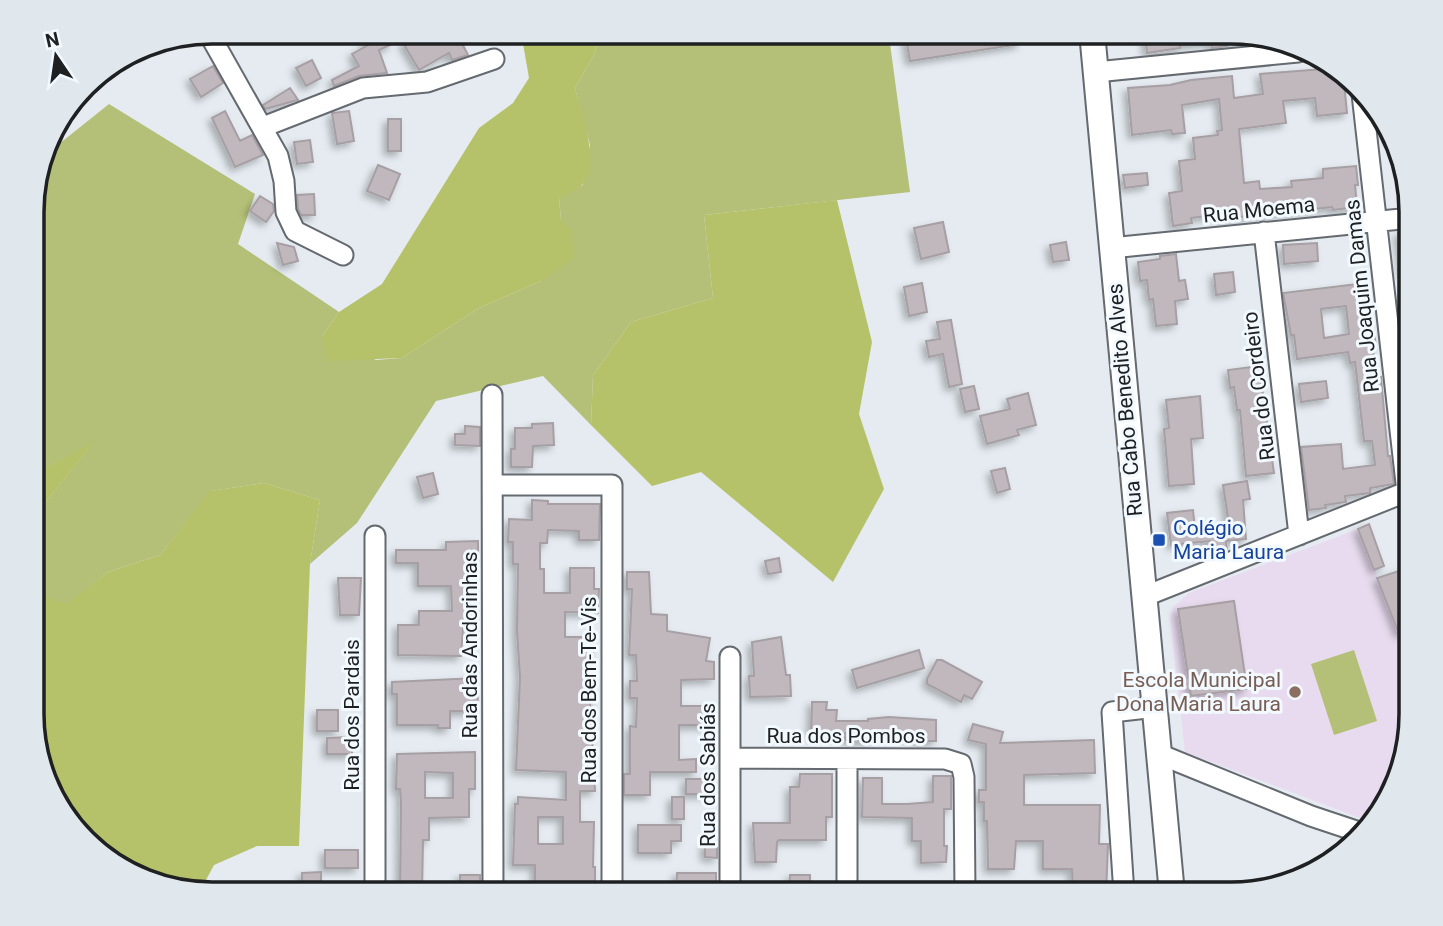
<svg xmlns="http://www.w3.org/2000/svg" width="1443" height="926" font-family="Roboto,sans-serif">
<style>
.education{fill:#e8dbef}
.green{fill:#b4bf77}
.forest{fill:#b6c269}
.building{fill:#c0b8bd;stroke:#a69fa3;stroke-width:2;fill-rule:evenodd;filter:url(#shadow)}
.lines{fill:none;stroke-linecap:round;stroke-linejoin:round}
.minor-casing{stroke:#646a6f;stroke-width:23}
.major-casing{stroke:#646a6f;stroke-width:28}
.minor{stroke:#fff;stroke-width:19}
.major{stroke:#fff;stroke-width:24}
.transit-dot{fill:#1a4fb4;stroke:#f2f9ff;stroke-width:2.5}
.education-dot{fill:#8d6e63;stroke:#f2f9ff;stroke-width:2.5}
.labels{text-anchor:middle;stroke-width:6;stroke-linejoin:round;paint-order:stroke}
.street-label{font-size:21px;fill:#1e2022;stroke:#f2f9ff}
.transit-label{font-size:21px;fill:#164399;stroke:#f2f9ff;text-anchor:start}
.education-label{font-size:21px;fill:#785e54;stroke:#f2f9ff;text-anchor:end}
.rim{fill:none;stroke:#1e2022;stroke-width:3.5}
</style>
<defs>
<filter id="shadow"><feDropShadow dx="-4" dy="4" stdDeviation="3.5" flood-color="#0004"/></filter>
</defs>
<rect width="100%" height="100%" fill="#e5ebf1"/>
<path class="education" d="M1358,529L1411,659V726L1381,815L1373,823L1185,752L1170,618L1173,607L1189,593Z"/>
<path class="green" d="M597,32H812L813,40L889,36L910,192L704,215L713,298L631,322L593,375L591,425L543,376L436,401L357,523L310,564L320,500L264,483L211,491L160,555L108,572L66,605L39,594L33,585V518L92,444L33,474V188L46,145L54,148L109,104L255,194L238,244L339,312L322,336L376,360L402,358L479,308L541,281L561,220L559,197L583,185L590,145L575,88L595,53Z
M1354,650L1377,721L1334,735L1311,664Z"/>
<path class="forest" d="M521,32H597L595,53L575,88C581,111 601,164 583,184C578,190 566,194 559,198L561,220L571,230L574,258L541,281L479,308L402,358L328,361L322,336L339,312L382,284L479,128L513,103L529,78Z
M837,200L872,342L859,414L884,489L833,582L701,472L652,486L591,425L593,375L631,322L713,298L704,215Z
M94,442L33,518V474Z
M264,483L320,500L310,564L299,846H257L214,865L200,891L111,864L56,805L33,738V585L39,594L66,604L108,572L160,555L210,491Z"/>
<path class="building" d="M361,32H386L392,44L379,50L387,73L359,76L334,86L332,80L359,66L352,54L368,45Z
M422,32H456L468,55L452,60L449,53L419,70L403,43Z
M933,32H1018L1020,44L910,61L906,38L933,34Z
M1145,32H1232L1259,40L1227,43V46L1212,48L1211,42L1180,45V48L1147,53Z
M312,60L321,78L306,86L296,68Z
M213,66L223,83L201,97L190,79Z
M1337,68L1350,81L1344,82L1347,113L1317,116L1315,98L1283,101L1286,123L1239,129L1244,183L1259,181L1260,189L1292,187L1291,181L1323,178V169L1356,166L1358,185H1355L1357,207L1333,210L1332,207L1221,219V214L1191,218L1192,223L1173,226L1169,193L1182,191L1179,161L1195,159L1193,138L1218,135L1217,131L1222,130L1219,99L1182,105L1185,133L1172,134L1171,130L1132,135L1128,88L1170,85L1191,80L1232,76L1234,98L1263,94L1260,74Z
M290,88L298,100L265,109L263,105Z
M225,111L240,141L252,135L263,155L235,167L212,118Z
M349,111L354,141L337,144L332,113Z
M388,119H401V151H388Z
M310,140L313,162L297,164L294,142Z
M378,165L400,174L389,200L367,191Z
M1147,173L1148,185L1125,188L1123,175Z
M314,194L315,215H301L298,209L297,195Z
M260,196L273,204L274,211L266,222L250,211Z
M943,222L949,252L921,259L914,228Z
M1411,232V274H1403L1398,233Z
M1066,242L1069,260L1053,262L1050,245Z
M277,243L294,247L298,261L283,265Z
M1317,243L1318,261L1284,264L1283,245Z
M1176,254L1179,281L1185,280L1188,299L1175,301L1177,324L1156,326L1153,299L1149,300L1147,280L1140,281L1138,262L1160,259V256Z
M1233,272L1235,292L1216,295L1214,274Z
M922,283L927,312L909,316L904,287Z
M1365,283L1372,332L1374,331L1376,347H1373L1376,378L1381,377L1388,456H1390L1394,484L1370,488V493L1345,496L1346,502L1325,505L1326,508L1309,510L1301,447L1341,444L1343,469L1375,465L1372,441H1364L1355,362L1350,363L1348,352L1297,359L1294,335H1291L1283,293ZM1346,306L1349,334L1324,338L1321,309Z
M951,320L962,384L949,387L943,354L929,357L926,341L940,339L937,322Z
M1259,366L1274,473L1246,476L1240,410H1237L1234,387L1230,388L1228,370Z
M1326,381L1328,398L1301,402L1299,384Z
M974,386L979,409L965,412L960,389Z
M1028,393L1036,425L1017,430L1019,435L987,444L980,416L1010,409L1007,399Z
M1200,396L1203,438L1191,439L1194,484L1169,486L1164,429L1169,428L1166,400Z
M553,423L554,445L533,446L532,467H511V449H515V428H532V424Z
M465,426L480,427V446L455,445V434H465Z
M1005,468L1010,489L997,493L991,471Z
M433,473L438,494L423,498L417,477Z
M1247,481L1250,499L1243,500L1246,539L1226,541L1227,550L1212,553L1210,541L1171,545L1167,513L1193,510L1195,530L1229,525L1223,485Z
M532,500L548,501V504H600L599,540H579V531L548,530L547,543H540V569H544V593H570V568H594V589H599L598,613L565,612V637H594L591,683H595V701H590L595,791H580V822H594L593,867H595V894H582V888H552V894H535V865H513L515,804H518V797L566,800V772L516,770L520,677L517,631L518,564H513V542H508L509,519L532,520ZM538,817H563V844H538Z
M1369,524L1384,566L1374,570L1358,529Z
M478,541V559L476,560L477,629L463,628L461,656L398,655V625H419V611H452L451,586H418V563H396V550H446V542Z
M779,558L781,572L768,574L765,561Z
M1411,567V629L1399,634L1377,578Z
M627,572H649L651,614L667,615V631L710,638L706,661L714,662V679L681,680V706H712V725H679V760L696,759V772H650V795H624V774H630V726L636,727L637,698H630V681H637L636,655H629L632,589H627Z
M338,578H361L359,615H340Z
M1234,601L1247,689L1191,696L1178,609Z
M781,637L786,675H790L791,696L750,697L749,676H754L752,642Z
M919,650L924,668L857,688L852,670Z
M937,660H942L982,682L972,699L964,695L961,702L927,684V679Z
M477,678L478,711H450V728H438V725H397V694H392V682Z
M812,702H827L826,710H837L836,721H868V719L889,717L936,720V741H916V737H872L871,741L845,740V733H811Z
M317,710H338V731H317Z
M973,724L1003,732L1000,743L1094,740L1095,773L1024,775V805H1100L1099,844H1108L1106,894H1073L1072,869H1043V841H1016L1014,869H988L987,821H984V802H979V790H986V744L968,740Z
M352,737V754H327V738Z
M475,752V789H469V817L429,818V840H423L422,894H400L401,803L400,789H396L397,754ZM425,772L453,773V798H425Z
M800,774H832V817H826V840H779L777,842L776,862H755L753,823H790V787H799Z
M933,776H951V809H944V846H947L946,862L921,863V841H912V818L862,817L863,778H882V804H907L933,802Z
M686,779H711V794H686Z
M672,797H684V819H672Z
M638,825H681V841H671V853H638Z
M705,843H717V858L705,857Z
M325,850H358V868H325Z
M321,872V890H302V873Z
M677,873H716V894H676Z
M460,875H480V894H460Z
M790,875H810V894H789Z"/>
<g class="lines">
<g class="minor-casing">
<path id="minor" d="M208,32L278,156L284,181L286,212L295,231L343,255
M843,32H848
M1096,72L1298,52
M1362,94L1407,492
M263,127L363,88L427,82L494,59
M1264,232L1299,535
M1111,248L1411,218
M492,395L493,894
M493,485H612V894
M1143,597L1411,490
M1159,754L1311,816L1362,833
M730,758L945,759L961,764L964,777L965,894
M847,759V894
M375,894V536
M730,894V657
M1124,894L1112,712L1156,707
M1155,894L1172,890"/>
</g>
<g class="major-casing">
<path id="major" d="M1092,32L1172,894"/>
</g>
<use href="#minor" class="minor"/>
<use href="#major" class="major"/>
</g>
<rect class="transit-dot" x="1152" y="533" width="14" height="14" rx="3.5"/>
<circle class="education-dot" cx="1295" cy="692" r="7"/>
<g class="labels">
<g class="street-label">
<text transform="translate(1259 210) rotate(-6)" y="7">Rua Moema</text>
<text transform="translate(1362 296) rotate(-96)" y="7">Rua Joaquim Damas</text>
<text transform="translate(1259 386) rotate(-97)" y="7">Rua do Cordeiro</text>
<text transform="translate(1125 400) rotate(-95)" y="7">Rua Cabo Benedito Alves</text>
<text transform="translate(470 645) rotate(-90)" y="7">Rua das Andorinhas</text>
<text transform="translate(589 690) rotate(-90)" y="7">Rua dos Bem-Te-Vis</text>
<text transform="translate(352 715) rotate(-90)" y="7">Rua dos Pardais</text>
<text x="846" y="743">Rua dos Pombos</text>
<text transform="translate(708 775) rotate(-90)" y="7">Rua dos Sabiás</text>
</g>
<g class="transit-label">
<text x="1173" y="535">Colégio<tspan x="1173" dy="24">Maria Laura</tspan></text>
</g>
<g class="education-label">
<text x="1281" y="687">Escola Municipal<tspan x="1281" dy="24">Dona Maria Laura</tspan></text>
</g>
</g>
<path d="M0 0H1443V926H0ZM212 44H1231A168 168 0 0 1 1399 212V714A168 168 0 0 1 1231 882H212A168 168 0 0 1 44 714V212A168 168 0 0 1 212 44Z" fill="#e1e8ed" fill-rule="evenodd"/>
<path class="rim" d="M212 44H1231A168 168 0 0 1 1399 212V714A168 168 0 0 1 1231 882H212A168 168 0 0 1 44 714V212A168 168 0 0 1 212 44Z"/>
<g transform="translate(56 56) rotate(347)" stroke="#f2f9ff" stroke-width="5" paint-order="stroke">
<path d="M0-5L12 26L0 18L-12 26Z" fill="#1e2022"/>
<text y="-10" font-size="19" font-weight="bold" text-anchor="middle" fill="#1e2022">N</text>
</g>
</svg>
